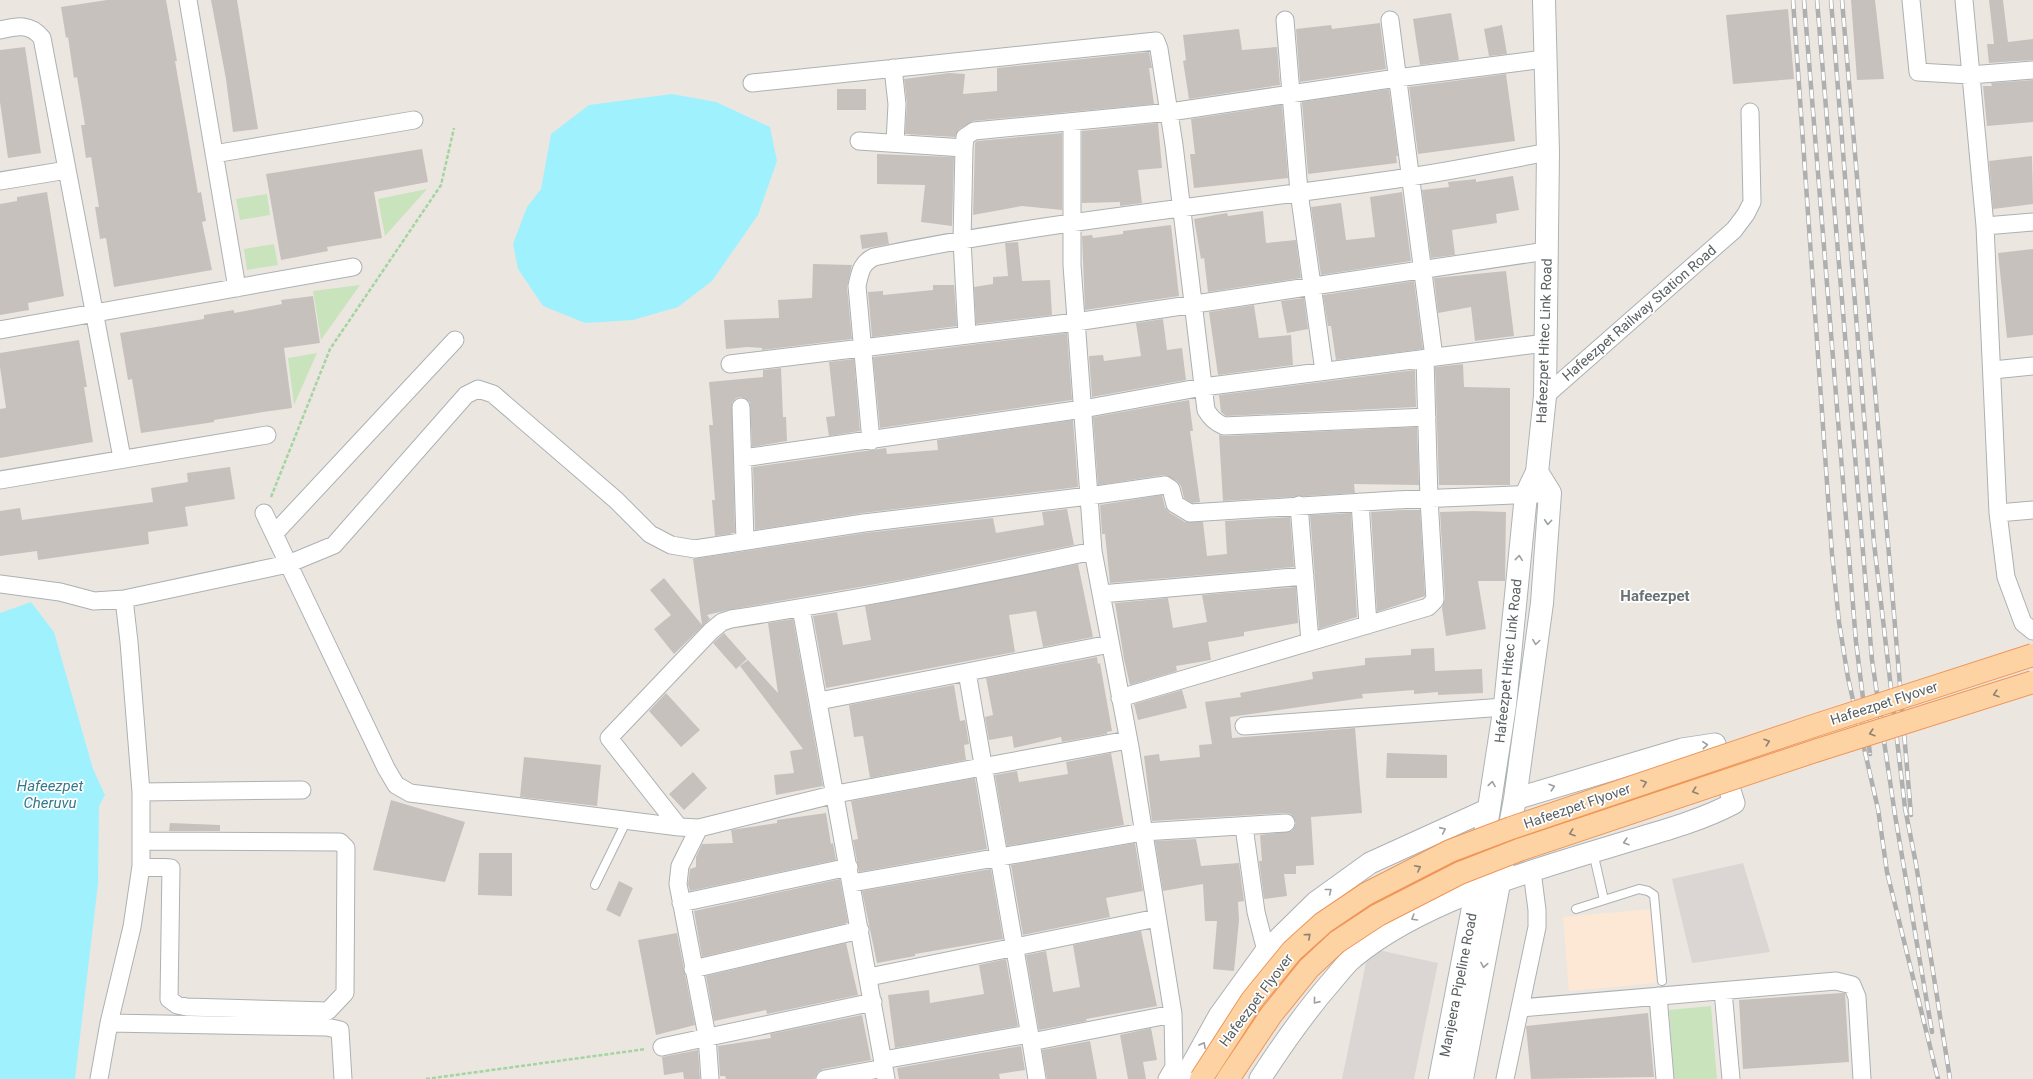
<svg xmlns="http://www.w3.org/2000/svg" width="2033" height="1079" font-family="Roboto,sans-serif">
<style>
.commercial{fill:#fde7d5}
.industrial{fill:#dbd6d3}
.green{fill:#c9e4bd}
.water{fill:#9ff2fd}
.building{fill:#c7c1be}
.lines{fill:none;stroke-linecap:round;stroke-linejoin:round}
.service-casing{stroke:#acb1b3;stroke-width:10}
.minor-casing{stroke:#acb1b3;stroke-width:19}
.tertiary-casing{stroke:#acb1b3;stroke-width:23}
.secondary-casing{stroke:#adb4b6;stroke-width:24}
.path{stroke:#a3d5a0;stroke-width:2.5;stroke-dasharray:4 2;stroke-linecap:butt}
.service{stroke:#fff;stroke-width:8}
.minor{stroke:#fff;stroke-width:17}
.tertiary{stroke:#fff;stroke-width:21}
.secondary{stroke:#fff;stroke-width:22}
.rail-casing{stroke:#aeafaf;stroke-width:4.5}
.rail{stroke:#fff;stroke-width:3;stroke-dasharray:9;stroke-linecap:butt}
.primary-bridge-casing{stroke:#ef9557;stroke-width:24;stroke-linecap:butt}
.primary-bridge{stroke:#fed3a4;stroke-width:22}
.oneway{stroke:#9b9fa0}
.oneway2{stroke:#8a8275}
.labels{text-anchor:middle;stroke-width:3.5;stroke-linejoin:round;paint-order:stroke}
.street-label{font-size:14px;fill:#595f61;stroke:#fff}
.neighbourhood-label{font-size:15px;font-weight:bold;fill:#6a7273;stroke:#fff}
.water-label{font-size:15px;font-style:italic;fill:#347a8c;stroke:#fff}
</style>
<rect width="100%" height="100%" fill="#ece6e1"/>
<path class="commercial" d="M1651,909L1657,983L1569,991L1563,917Z"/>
<path class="industrial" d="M1743,863L1770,952L1692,963L1672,879Z
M1369,948L1438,963L1414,1079H1342Z"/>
<path class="green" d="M427,189L385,236L378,199Z
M267,194L270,215L240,220L236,199Z
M274,244L278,265L247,270L244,249Z
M360,285L321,340L313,291Z
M317,353L294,405L288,358Z
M1711,1006L1717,1079H1674L1669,1010Z"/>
<path class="water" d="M672,94L716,102L770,127L777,161L758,215L712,281L678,307L633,320L585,323L543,306L518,269L513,244L527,207L541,189L551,134L589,105Z
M31,602L54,632L93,769L105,795L99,806L98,884L75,1079H0V613Z"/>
<path class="building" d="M107,0H166L177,61H175L189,141L198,193L201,192L206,221L202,222L212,270L114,287L106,238L100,239L95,207H99L91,157L86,158L81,125H85L77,77L74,78L68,37L66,38L61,7Z
M211,0H237L258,129L233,132L226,79Z
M1851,0H1875L1884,79L1857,80Z
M1989,0H2003L2008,42L2033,39V60L1989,63L1987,44H1994Z
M1788,9L1794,79L1733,84L1726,15Z
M1451,13L1459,60L1420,65L1413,19Z
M1380,23L1386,69L1300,82L1296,29L1331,25L1332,29Z
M1502,25L1507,54L1489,56L1484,29Z
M1239,29L1242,50L1277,47L1280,85L1189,99L1183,61L1186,60L1183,35Z
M25,47L41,153L8,158L0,102V50Z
M1149,52L1152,68H1149L1154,104L973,121L959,129L955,137L905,134L907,104L904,79L949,73L965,74L963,94L997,91V68Z
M1506,74L1515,141L1418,154L1409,87Z
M2033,80V122L1987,126L1983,86H1992L1991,83Z
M837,89H866V110H837Z
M1389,89L1398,156H1396L1397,163L1308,174L1302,102Z
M1282,105L1288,178L1194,188L1190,154H1195L1191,119Z
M1158,123L1162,168L1138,170L1142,203L1120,206V202L1082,203V131Z
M1062,133V210L1022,206L973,215L975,143L977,141Z
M422,149L428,182L374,192L382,238L327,247L328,251L281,260L266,174Z
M877,154L954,157L952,226L921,222L925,185L877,184Z
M2032,156L2033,204L1993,209L1989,161Z
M1513,176L1519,210L1496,214L1497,223L1452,230L1455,255L1431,258L1422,190L1449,187L1448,182L1476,179V182Z
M47,192L64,296L28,303L29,310L0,315V204L17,201V197Z
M1402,192L1411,261L1321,275L1311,207L1341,203L1346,240L1375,237L1370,197Z
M1263,211L1266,243L1296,240L1301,278L1208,292L1204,258L1201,259L1194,219L1227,213L1228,216Z
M1171,225L1179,296L1085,310L1082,236L1092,235L1093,238L1123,234V231Z
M887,232L889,244L862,249L860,235Z
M1018,242L1022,281L1050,280L1052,315L976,324L974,287L993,284V277L1008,276L1005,243Z
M2033,249V335L2007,338L1998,253Z
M813,264L852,265L847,287L852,339L762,350V348L748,347L726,349L724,320L779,318L778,300L812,298Z
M1506,271L1514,336L1475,341L1471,307L1438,313L1434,278Z
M1414,281L1423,349L1336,360L1331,326H1328L1323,295Z
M933,285H954L957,326L872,337L868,292L883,291V295L933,290Z
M313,296L320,343L284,348L292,408L263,412L214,420V422L141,433L132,379L128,380L120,333L204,319V315L234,310V313L282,304L281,300Z
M1304,298L1308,329L1287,333L1281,301Z
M1254,305L1259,338L1291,335L1293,365L1218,375L1209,312Z
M1163,319L1167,350L1182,348L1186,380L1092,397L1089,356L1103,355L1104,361L1141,356L1136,323Z
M1067,333L1072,400L880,428L873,357Z
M79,340L87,387H84L93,442L0,458V409L6,408L0,367V353Z
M854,359L860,431L829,436L826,417L835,416L829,362Z
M1463,364L1464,387L1510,388V485H1439L1435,367Z
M781,368L783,417H786L787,441L752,447L750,402L741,397L736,398L732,403L735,533L715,536L712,500H715L709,425H713L709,382L763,377V370Z
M1415,370L1416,407L1226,416L1221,412L1219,395Z
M1189,400L1193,431H1190L1200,502L1192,503L1184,498L1181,486L1177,481L1164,475L1098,485L1093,417Z
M1073,420L1078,487L863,513L755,530L753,467L886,448L887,454L938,450L937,440Z
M1417,427L1419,485L1354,484L1355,493L1223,501L1219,435L1224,436Z
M230,467L235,499L185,507L188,526L148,532L149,544L38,560L37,551L0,556V511L20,508L22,520L153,502L151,488L188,482L187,473Z
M1162,495L1165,507L1170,513L1185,522H1203L1207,556L1227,554L1225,521L1290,517L1294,567L1110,583L1105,534H1102L1100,505Z
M1067,509L1074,545L911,578L728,610L707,615L710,619L674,654L654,629L671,615L650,590L664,578L702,625L693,559L865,533L993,518L996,533L1044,525L1042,512Z
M1401,510H1420L1425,596L1377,612L1371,512Z
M1474,511L1506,512L1505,581H1478L1486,629L1446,636L1442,608L1445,599L1440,512Z
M1351,513L1357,617L1319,629L1310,515Z
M1078,564L1093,637L1043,647L1036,611L1009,615L1015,652L826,688L813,616L837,612L843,645L871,640L865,606Z
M1296,587L1298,623L1244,632V636L1208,642L1211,660L1176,666L1177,671L1130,685L1124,659L1115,603L1168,598L1173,628L1207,622L1202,595Z
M793,619L823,786L776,795L774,775L794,773L790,751L803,749L740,666L748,660L778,693L768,623Z
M724,633L747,659L736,669L713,643Z
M1434,648L1435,671L1482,669L1483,693L1438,695V692L1414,694V690L1362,694L1363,698L1230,717L1232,738L1355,728L1362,813L1311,817L1314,865L1296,866V874H1284L1287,896L1264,899L1259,861H1262L1260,835L1292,831L1296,823L1291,814L1285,813L1152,821L1144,756L1159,754L1160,761L1200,757L1199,745L1212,744L1205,702L1241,697L1240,693L1313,679L1312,672L1365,665V658L1411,655V649Z
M1097,657L1098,664L1100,663L1112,731L1107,732V734L1062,742L1061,737L1014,748L1012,736L989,740L985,717L993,715L986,678Z
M954,685L960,721L965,720L969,744L964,745L966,760L870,778L863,736L854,737L849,705Z
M1182,690L1187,708L1138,720L1134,704Z
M666,693L700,730L681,747L649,711Z
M1111,753L1124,825L1007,846L995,775L1017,771L1019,782L1068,774L1066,762Z
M1387,753L1447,755V778H1386Z
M524,757L601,765L597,806L520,797Z
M693,772L707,788L684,810L669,794Z
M975,778L987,849L859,872L853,840L858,839L851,801Z
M391,800L465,822L445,882L373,870Z
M826,813L831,844L833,843L836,860L690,891L688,884L690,869L696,867V857L702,844L733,843L731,830L777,823V820Z
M170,823L220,825V831H169Z
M1196,839L1201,866L1239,863L1244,901L1238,902L1239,920L1234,971L1213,969L1217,921H1205L1203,884L1163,891L1155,841Z
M1135,843L1143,891L1106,898L1110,917L1023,935L1011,865Z
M479,853H512V896L478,895Z
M991,869L1003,939L915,954V956L877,963L862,891Z
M840,879L848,923L702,957L694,911Z
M619,881L633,888L620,917L606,910Z
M1141,931L1157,1006L1086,1019L1087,1021L1039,1030L1026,955L1046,951L1053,992L1080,987L1073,945Z
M677,933L695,1025L656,1035L638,940Z
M846,943L858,995L767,1014L766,1010L714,1021L706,976Z
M1006,959L1018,1026L895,1048L888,995L929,990L930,1003L984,994L979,965Z
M1842,993H1845L1849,1062L1743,1069L1739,1000Z
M1648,1013L1654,1077L1531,1079L1526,1026Z
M862,1015L871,1060L823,1069L818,1072L815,1079H726L725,1076H720L718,1046L771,1038L770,1034Z
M1151,1028L1157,1060L1143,1062L1146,1079H1128L1120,1035Z
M1090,1041L1097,1079H1047L1042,1050Z
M1021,1046L1025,1070L999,1074L1000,1079H899L897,1068Z
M698,1050L700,1079H684L683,1072L664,1075L662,1057Z"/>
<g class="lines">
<g class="service-casing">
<path id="service" d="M1593,852L1604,900
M595,885L627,820
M1576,909L1639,889L1648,891L1654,895L1662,981"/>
</g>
<g class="minor-casing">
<path id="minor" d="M188,0L237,288
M1911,0L1918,72L1970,75L2033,70
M1964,0L1985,226L1998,513L2006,577L2023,623L2033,631
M1285,20L1299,192L1324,371
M1390,20L1434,357
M0,30C17,26 30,23 42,38L122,458
M893,68L897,104L895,143
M752,83L1156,41L1159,49L1174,145L1206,410C1211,418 1215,422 1224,426L1427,417
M1072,122V265L1093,551L1130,747L1173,1014L1174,1067L1167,1079
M859,141L964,148
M214,154L414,120
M0,181L67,170
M1985,226L2033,222
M0,330L353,267
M967,335L962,240L964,148L965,137L974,131L1170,112L1397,78L1544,59
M730,364L1076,322L1546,251
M1993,370L2033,366
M1545,396L1734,230L1746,214L1752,202L1750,112
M741,407L745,541
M871,441L857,286C860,273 861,263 874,257C1051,220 1231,204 1410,177C1456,170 1502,161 1548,152
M743,458L1083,409L1203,387L1545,343
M0,480L267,435
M1360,502L1368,625
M1299,505L1310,642
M264,513L386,768L396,785L410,793L679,827L699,828L836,794L1128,740
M1998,513L2033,510
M274,534L455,340
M0,584L60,592L94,601L124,599
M1101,594L1305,576
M801,608L886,1079
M1110,644L967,672L1031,1042L1173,1014
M1120,698L1428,607L1435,600L1429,499L1425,358
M819,701L967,672
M1244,726L1504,707L1505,705
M141,792L129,642L124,599L288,564L334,545L466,395L478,389L493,394L616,500L650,534L671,545L695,549L864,523L1089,496L1165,485L1171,489L1175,504L1190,513L1395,500L1538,494
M679,827L609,738L711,631L722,622L731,619C853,600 973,577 1093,551
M1244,827L1256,912L1266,951
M699,828L680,866L678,884L707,1036L710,1079
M141,866L171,868L169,999L177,1005L187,1007L328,1011L345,993L346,848L340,842L142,841
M852,883L1143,832L1286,823
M681,903L849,867
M693,969L860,930
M869,977L1157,918
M1723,991L1731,1079
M1658,996L1665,1079
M1520,1008L1836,981L1852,985L1857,997L1862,1079
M109,1023L327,1027L340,1030L343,1079
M1031,1042L1037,1079
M662,1047L873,1002
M883,1060L1029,1034
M99,1079L109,1023L132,927L141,866V792L302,790
M825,1079L884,1068
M1505,1079L1537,927V910L1532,871"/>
</g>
<g class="tertiary-casing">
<path id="tertiary" d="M1184,1079L1219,1016L1266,951L1316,902L1370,863L1489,809
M1260,1079C1282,1045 1305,1012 1332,981C1339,973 1346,963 1354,957C1427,897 1542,868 1632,840C1666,830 1702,820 1734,803L1715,744L1682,749L1515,799"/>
</g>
<g class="secondary-casing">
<path id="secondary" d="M1440,1079L1476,892L1505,705L1526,495L1537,472L1545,396L1548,152L1544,0
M1462,1079L1515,799L1542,603L1550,493L1537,472"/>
</g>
<path class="path" d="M271,497L330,349L441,185L454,128
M426,1079L646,1049"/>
<use href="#service" class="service"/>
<use href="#minor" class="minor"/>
<use href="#tertiary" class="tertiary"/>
<use href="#secondary" class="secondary"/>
<g class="rail-casing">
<path id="rail" d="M1793,0L1832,554L1839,622L1848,678L1878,809L1887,872L1938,1079
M1804,0L1856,642L1870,754
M1817,0L1872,660L1895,815L1932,1032
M1831,0L1874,543L1905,808L1916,864L1950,1079
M1842,0L1911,815"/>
</g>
<use href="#rail" class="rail"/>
<g class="primary-bridge-casing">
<path id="primary-bridge" d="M1201,1079L1252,1000L1292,951L1323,923L1366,894L1450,851L1511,828L1810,727L2033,655
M1228,1079L1271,1015L1309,968L1337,942L1378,915L1460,873L1519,850L1818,750L2033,682"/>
</g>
<use href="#primary-bridge" class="primary-bridge"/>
</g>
<defs><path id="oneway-chevron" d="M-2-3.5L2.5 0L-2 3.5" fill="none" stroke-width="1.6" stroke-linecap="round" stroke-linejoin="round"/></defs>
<g class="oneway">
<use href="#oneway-chevron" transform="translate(1548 522) rotate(94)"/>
<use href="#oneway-chevron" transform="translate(1519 558) rotate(-84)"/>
<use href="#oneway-chevron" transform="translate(1536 642) rotate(98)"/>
<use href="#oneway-chevron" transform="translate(1705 745) rotate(-5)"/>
<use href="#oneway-chevron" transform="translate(1492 784) rotate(-81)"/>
<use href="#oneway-chevron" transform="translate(1552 787) rotate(-18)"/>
<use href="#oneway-chevron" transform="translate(1443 830) rotate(-24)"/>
<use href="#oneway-chevron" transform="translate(1626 842) rotate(163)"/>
<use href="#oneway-chevron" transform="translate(1329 891) rotate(-38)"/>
<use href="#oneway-chevron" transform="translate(1414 918) rotate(149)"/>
<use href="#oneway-chevron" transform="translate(1484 965) rotate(100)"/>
<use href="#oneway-chevron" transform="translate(1316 1001) rotate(129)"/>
<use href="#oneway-chevron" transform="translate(1203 1045) rotate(-61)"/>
</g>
<g class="oneway2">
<use href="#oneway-chevron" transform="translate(1996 694) rotate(163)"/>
<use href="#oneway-chevron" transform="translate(1872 733) rotate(163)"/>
<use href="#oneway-chevron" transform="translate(1767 742) rotate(-19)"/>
<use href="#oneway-chevron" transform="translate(1644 783) rotate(-19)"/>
<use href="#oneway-chevron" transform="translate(1695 791) rotate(161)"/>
<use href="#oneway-chevron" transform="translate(1572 833) rotate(161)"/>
<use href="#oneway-chevron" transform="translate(1418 868) rotate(-27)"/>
<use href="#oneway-chevron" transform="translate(1308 936) rotate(-42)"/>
</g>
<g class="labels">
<g class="street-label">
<text transform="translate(1639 313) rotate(-41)" y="5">Hafeezpet Railway Station Road</text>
<text transform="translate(1544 341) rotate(-88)" y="5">Hafeezpet Hitec Link Road</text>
<text transform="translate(1508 661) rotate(-84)" y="5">Hafeezpet Hitec Link Road</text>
<text transform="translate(1884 703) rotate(-18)" y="5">Hafeezpet Flyover</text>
<text transform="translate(1577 806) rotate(-19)" y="5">Hafeezpet Flyover</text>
<text transform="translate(1458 985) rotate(-79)" y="5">Manjeera Pipeline Road</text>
<text transform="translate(1256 1000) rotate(-53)" y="5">Hafeezpet Flyover</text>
</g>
<g class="neighbourhood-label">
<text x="1655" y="601">Hafeezpet</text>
</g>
<g class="water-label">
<text x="50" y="791">Hafeezpet<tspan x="50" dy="17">Cheruvu</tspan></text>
</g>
</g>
</svg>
